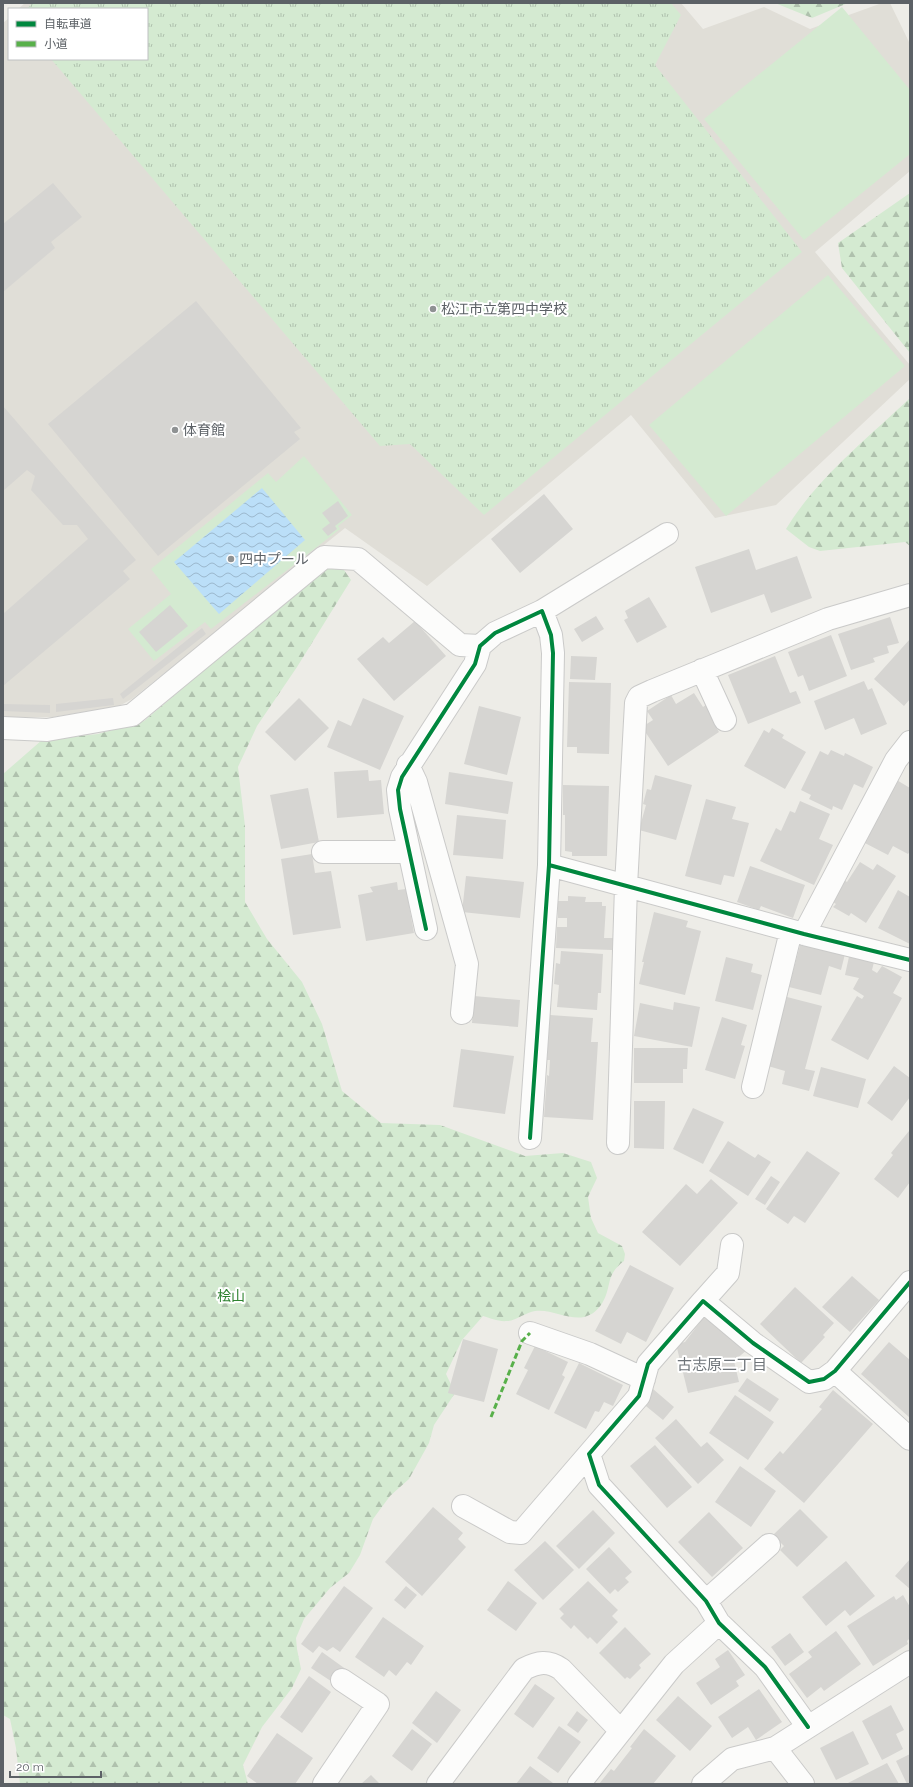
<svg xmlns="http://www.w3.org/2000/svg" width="913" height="1787" font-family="Raleway,'Noto Sans JP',sans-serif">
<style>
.education{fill:#e0ded7}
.grass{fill:url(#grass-tufts)}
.forest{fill:url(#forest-firs)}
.garden{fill:#d4ead1}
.water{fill:url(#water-waves)}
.building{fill:#d6d5d2}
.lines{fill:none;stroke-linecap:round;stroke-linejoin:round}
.minor-casing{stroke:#cacac9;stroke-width:24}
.minor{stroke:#fcfcfb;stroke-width:22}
.quiet{stroke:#58b04a;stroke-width:3;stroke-dasharray:6 3;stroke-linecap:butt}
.cycleway-casing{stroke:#fff;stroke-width:6}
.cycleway{stroke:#00873e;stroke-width:4}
.poi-dot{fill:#8f9293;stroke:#fff;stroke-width:1.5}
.labels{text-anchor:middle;stroke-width:4;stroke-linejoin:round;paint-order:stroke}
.poi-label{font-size:14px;fill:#5c6166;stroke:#fff;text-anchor:start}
.park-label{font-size:14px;fill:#2e8330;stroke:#fff}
.neighbourhood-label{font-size:15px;fill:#6d7378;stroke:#fff}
</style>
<defs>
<pattern id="grass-tufts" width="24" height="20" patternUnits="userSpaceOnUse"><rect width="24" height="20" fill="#d4ead1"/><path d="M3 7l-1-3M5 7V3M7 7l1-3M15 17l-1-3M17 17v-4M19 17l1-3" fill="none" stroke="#afc1ad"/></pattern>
<pattern id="forest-firs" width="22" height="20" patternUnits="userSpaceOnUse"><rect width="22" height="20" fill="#d4ead1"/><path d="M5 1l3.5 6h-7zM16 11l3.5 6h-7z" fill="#afc1ad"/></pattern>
<pattern id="water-waves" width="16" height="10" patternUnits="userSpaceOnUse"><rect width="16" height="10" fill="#bbdff8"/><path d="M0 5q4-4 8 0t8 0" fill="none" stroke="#9bb8cd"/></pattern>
</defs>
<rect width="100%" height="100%" fill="#edece7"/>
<path class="education" d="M25,3H681L703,29L764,7L810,29L882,3H890L910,44V171L815,252L910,365V379L776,505L715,518L631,415L427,586L345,528L132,699L119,706L53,717H3V23L9,18V59H147V9H18Z"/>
<path class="grass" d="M32,3H671L681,15L655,65L802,252L484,515L410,444L380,446L51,59H147V9H27Z"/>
<path class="forest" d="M775,3H848L812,18Z
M910,193V353L842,268L838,243Z
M910,398V546L905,542L820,551L809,547L786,529C817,478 867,439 910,398Z
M334,563L344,570L351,580L297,667L257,726L238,767L245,826V902L267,939L302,982L322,1024L342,1091L381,1123L440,1125L525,1156L563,1153L591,1162L597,1178L588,1197L591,1218L598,1233L622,1246L625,1254L624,1261C604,1276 613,1287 601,1305C582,1331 558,1308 535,1311C526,1312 516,1321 507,1321C499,1322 490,1318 483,1316L462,1340L446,1374L455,1393L434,1425L429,1443L409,1479L390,1496L373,1519L360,1555L349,1573L330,1588L304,1619L296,1638L297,1649L301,1669L292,1688L262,1727L243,1765L248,1784H20L16,1748L10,1719L3,1715V774L42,740L98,734L144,721L189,683L280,597Z"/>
<path class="garden" d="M842,7L910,90V154L804,240L704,119Z
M828,275L905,366L726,516L649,425Z
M304,456L352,515L338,526L340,529L211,629L205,622L154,661L128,629L171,594L151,569L268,473L276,482Z"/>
<path class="water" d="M262,488L305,540L219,614L174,562Z"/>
<path class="building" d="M53,183L82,217L51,242L55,248L3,292V224Z
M196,301L301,428L294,432L300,439L158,556L48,424Z
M3,406L136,560L123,571L130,579L3,686V614L88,539L77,525H63L31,490L35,476L27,470L3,491Z
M544,494L573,529L520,573L491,539Z
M338,501L348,516L335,526L337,529L328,536L322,529L330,523L322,513Z
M749,549L756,570L797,556L812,598L771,613L764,594L711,613L695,567Z
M649,597L667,627L637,643L624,620L628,618L625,611Z
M170,605L188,626L156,652L139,632Z
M596,616L604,629L582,642L574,629Z
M890,617L899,643L887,646L889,653L873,658L875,662L851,670L838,634Z
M415,621L446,656L394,701L357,659L383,637L389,643Z
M202,628L206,634L123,699L120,694Z
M831,635L847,676L809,691L803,675L798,677L788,652Z
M910,639V699L904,706L874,679Z
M571,656L597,657L595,680L570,679Z
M775,656L790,693L796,691L801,703L748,724L728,675Z
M864,681L868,690L872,688L887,724L861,735L854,718L825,730L814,701Z
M569,682L611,683L609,754L577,753V747H567Z
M694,693L703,707L707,704L718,721L714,724L719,732L668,766L642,727L653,720L647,711L671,695L676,704Z
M113,698L114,705L56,712V704Z
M299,698L329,728L295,761L265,732Z
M363,698L404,716L380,770L327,747L338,720L351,726Z
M3,704L50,705V713L3,711Z
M479,706L521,717L507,775L464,764Z
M772,728L784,735L782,738L806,752L785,789L744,766L764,730L769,733Z
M831,750L844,756L845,753L873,767L863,788L854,784L842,810L833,806L832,810L809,799L811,795L801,790L820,751L828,755Z
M368,770L369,781L381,780L384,814L337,818L334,772Z
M449,772L513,782L508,814L445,804Z
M655,775L692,785L676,840L639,830L646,805L643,804L647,789L651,790Z
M895,779L910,788V851L908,854L893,846L888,855L861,841Z
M563,785L609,786L607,856H572V852L565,851V815H563Z
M308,788L319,842L281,849L270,795Z
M706,799L736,807L732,819L749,823L734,877L724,875L721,885L685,876Z
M800,801L830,814L819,839L833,845L814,885L760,861L776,828L781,831L790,811L795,813Z
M457,815L506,820L503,859L453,855Z
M312,854L315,873L331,871L341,928L293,935L281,859Z
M860,862L873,870L877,864L896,876L866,923L851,913L849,916L833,907L836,904L828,899L841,878L847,882Z
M750,866L805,885L793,918L761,906L759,910L737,902Z
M466,876L524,882L520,918L462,912Z
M397,882L398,890L406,889L414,933L366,941L358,895L373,892L370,887Z
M898,890L910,897V944L878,928Z
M568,896L586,897L585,902H602V906H606L604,938H613L612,950L556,948L557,927H567V918H558V901H568Z
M654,912L688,921L686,927L701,931L685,995L639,984L644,962H642Z
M802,938L846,950L841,970L829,966L821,995L789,987Z
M561,951L603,954L601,993H598L597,1010L557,1007L559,985L554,984L556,963L560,964Z
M850,952L875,958L872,970L877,973L882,966L902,977L893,993L902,998L868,1060L831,1040L857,996L862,999L864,996L853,989L859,978L845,975Z
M726,957L753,964L751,972L762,975L753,1010L715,1001Z
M474,996L520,1000L518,1027L472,1023Z
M787,997L822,1006L805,1069L815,1071L809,1091L782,1084L785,1071L768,1066Z
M674,1002L700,1007L692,1047L634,1036L640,1003L673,1010Z
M550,1015L593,1018L591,1042H598L593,1120L544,1117L547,1075L549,1076L550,1060H547Z
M722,1017L747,1025L741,1045L745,1046L735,1079L705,1070Z
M634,1048H688L687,1069H683V1083H634Z
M461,1049L514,1056L505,1114L453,1107Z
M894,1066L910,1078V1097L892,1121L867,1103Z
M821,1067L866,1079L858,1108L813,1096Z
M634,1101H665L664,1149L634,1148Z
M693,1108L724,1122L703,1164L673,1149Z
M909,1131L910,1182L898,1198L874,1179L893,1155L891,1153Z
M728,1141L755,1158L758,1154L771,1162L748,1196L709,1171Z
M807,1151L840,1173L805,1223L794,1216L788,1224L766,1209Z
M771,1176L780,1182L765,1205L755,1199Z
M711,1179L738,1203L680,1266L642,1232L686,1184L697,1194Z
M630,1265L674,1288L646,1342L627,1332L621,1344L595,1331Z
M852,1276L879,1300L850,1332L822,1307Z
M795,1287L834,1323L823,1335L825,1337L801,1363L760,1324Z
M704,1317L748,1349L734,1361L739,1382L688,1393L676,1344L685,1342Z
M463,1339L498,1349L484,1402L448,1393Z
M889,1342L910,1360V1418L861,1374Z
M535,1346L568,1362L562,1375L565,1377L549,1410L516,1394L528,1370L524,1368Z
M579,1363L623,1385L613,1406L604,1402L599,1412L595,1411L586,1429L554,1413Z
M747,1378L779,1399L770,1412L738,1391Z
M653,1389L674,1407L663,1420L641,1402Z
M833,1390L873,1424L804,1503L764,1469L780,1451L783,1454L822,1409L819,1407Z
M735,1395L774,1422L748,1460L709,1433Z
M676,1419L701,1447L707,1442L724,1460L698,1484L655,1438Z
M655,1445L692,1487L667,1508L630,1466Z
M740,1466L776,1491L751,1527L715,1502Z
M433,1507L463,1533L458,1539L466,1547L422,1596L385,1562Z
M800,1509L828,1537L797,1567L780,1550L784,1546L773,1535Z
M593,1510L615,1533L579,1569L556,1546Z
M709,1512L743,1548L712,1577L678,1542Z
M545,1541L574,1570L543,1600L514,1570Z
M609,1547L632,1572L625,1578L629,1582L618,1592L615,1589L610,1594L586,1569Z
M910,1559V1589L895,1576Z
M846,1561L875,1596L850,1616L845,1610L826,1626L802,1597Z
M508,1581L537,1603L516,1631L487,1610Z
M588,1581L618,1610L612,1616L618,1622L597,1644L590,1637L588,1639L574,1625L571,1629L560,1618L564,1614L559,1609Z
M344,1586L373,1608L340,1652L333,1647L327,1651L319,1646L313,1653L301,1644Z
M406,1586L417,1595L405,1609L394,1600Z
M903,1595L910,1607V1638L907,1641L908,1644L873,1666L847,1626L894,1596L896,1600Z
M383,1617L424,1646L411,1665L407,1662L396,1676L389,1670L384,1677L355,1657Z
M625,1627L651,1654L639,1665L641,1668L630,1679L627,1677L625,1679L599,1653Z
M836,1631L861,1664L824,1691L821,1687L807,1698L789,1674L812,1657L808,1652Z
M790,1633L804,1652L785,1666L771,1647Z
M728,1650L745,1675L736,1681L739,1686L711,1705L696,1683L720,1667L715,1659Z
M322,1652L347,1670L337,1685L311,1668Z
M309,1676L331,1692L302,1733L280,1717Z
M535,1684L555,1698L533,1728L514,1714Z
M759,1689L782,1722L756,1740L748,1727L732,1738L718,1717Z
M436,1691L461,1710L437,1743L412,1723Z
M678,1696L712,1726L690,1751L656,1720Z
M891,1705L904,1730L896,1734L903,1749L882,1760L862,1721Z
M577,1711L588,1720L578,1733L567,1725Z
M559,1726L581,1742L558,1773L537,1758Z
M412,1729L432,1744L412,1771L392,1756Z
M644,1729L676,1756L653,1784H599L611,1769L614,1771L632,1748L630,1747Z
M853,1731L869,1764L836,1780L820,1748Z
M277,1733L313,1758L295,1784H258L247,1776Z
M910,1754V1784H907L896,1761Z
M887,1763L899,1784H846Z
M530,1766L553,1783L552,1784H516Z
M371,1775L380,1784H361Z"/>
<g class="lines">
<g class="minor-casing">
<path id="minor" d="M542,611L667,534
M702,670L725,720
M3,728L47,730L132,715L324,557L358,559L460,645L480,646
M408,765L416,782L467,964L462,1013
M323,852H409
M549,865L804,934L910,960
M426,929L400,809L398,790L402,777L475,664L480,646L495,633L542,611L551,635L553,653L549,865L530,1138
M804,934L896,760L910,742
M753,1087L791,931
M618,1143L626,886L636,703L639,697L652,691L828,619L910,595
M703,1301L728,1273L732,1245
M530,1333L590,1354L644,1379
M835,1371L910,1439
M463,1506L510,1532L521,1533L589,1454
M706,1601L769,1545
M808,1727L765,1667L719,1623L706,1601L599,1485L589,1454L639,1396L648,1364L703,1301L753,1343L809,1382L824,1379L835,1371L910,1282
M775,1748L803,1784
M324,1784L378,1704L342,1680
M438,1784L524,1669C538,1662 548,1660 561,1669L621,1731
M579,1784L674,1664L719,1623
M703,1784L732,1759L775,1748L910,1662"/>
</g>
<use href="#minor" class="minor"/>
<path class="quiet" d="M491,1417L522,1341L530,1333"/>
<g class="cycleway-casing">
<path id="cycleway" d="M549,865L804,934L910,960
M426,929L400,809L398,790L402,777L475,664L480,646L495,633L542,611L551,635L553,653L549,865L530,1138
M808,1727L765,1667L719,1623L706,1601L599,1485L589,1454L639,1396L648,1364L703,1301L753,1343L809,1382L824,1379L835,1371L910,1282"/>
</g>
<use href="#cycleway" class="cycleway"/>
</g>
<g class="poi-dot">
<circle cx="433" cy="309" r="4"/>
<circle cx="175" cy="430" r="4"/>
<circle cx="231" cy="559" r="4"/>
</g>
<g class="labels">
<g class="poi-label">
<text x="441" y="314">松江市立第四中学校</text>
<text x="183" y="435">体育館</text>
<text x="239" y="564">四中プール</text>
</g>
<g class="park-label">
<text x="231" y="1301">桧山</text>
</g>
<g class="neighbourhood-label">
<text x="722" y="1370">古志原二丁目</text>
</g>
</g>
<rect width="913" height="1787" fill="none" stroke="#5c6166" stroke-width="8"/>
<rect x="8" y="8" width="140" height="52" fill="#ffffff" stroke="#bec0c2"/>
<rect x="16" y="21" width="20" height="6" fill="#00873e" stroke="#bec0c2"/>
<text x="44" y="28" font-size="12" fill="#5c6166">自転車道</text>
<rect x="16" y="41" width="20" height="6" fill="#58b04a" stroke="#bec0c2"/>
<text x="44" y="48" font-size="12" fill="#5c6166">小道</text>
<path d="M10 1771v6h91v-6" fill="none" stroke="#5c6166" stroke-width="2"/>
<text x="16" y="1771" font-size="12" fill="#5c6166" stroke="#ffffff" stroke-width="3" paint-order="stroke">20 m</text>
</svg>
